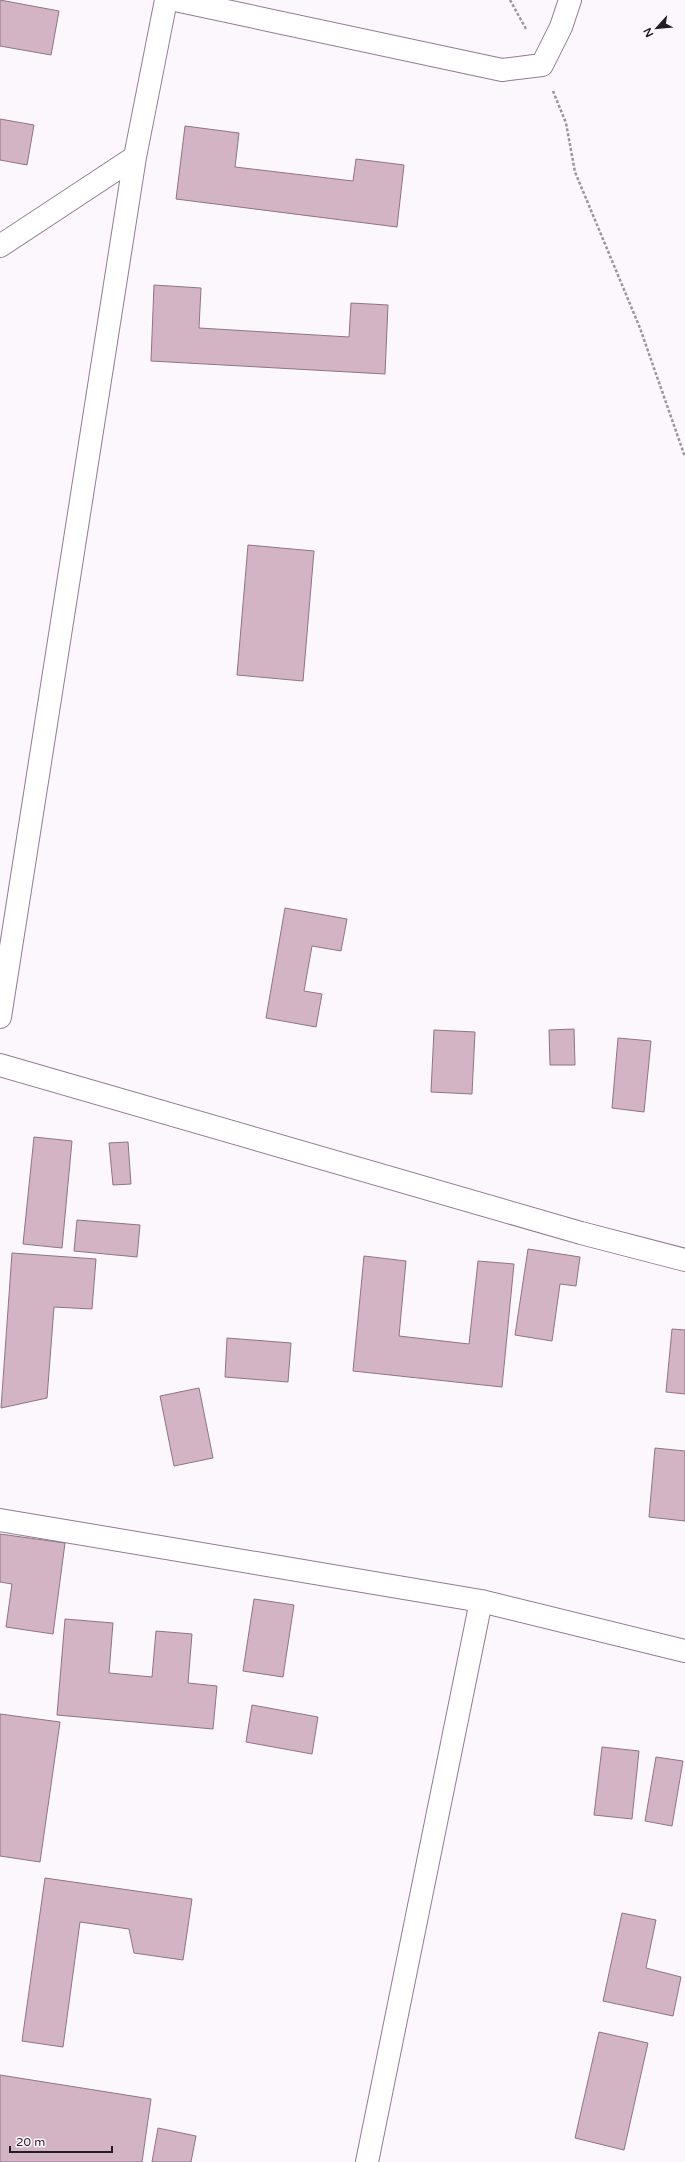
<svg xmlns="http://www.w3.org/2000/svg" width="685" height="2162" font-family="'Varela Round',sans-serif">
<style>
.building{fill:#d3b4c5;stroke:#907384}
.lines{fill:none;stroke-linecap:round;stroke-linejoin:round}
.minor-casing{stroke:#917b92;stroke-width:24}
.path{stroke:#9c969c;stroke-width:2.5;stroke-dasharray:3 2;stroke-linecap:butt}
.minor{stroke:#fff;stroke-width:22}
</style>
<rect width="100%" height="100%" fill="#fcf7fc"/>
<path class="building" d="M0,0L59,11L51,55L0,46Z
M0,119L34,125L27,165L0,160Z
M185,126L239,133L235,167L353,181L356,159L404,165L397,227L176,199Z
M154,285L201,288L199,328L349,337L351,303L388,305L385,374L151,361Z
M248,545L314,551L303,681L237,675Z
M285,908L347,919L341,951L312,946L304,991L322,994L316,1027L266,1018Z
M574,1029L575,1065H550L549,1030Z
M434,1030L475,1032L472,1094L431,1092Z
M618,1038L651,1041L644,1112L612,1108Z
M34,1137L72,1141L62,1248L23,1244Z
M128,1142L131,1184L113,1185L109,1143Z
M77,1220L140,1225L137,1257L74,1251Z
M528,1249L580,1257L576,1286L560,1284L552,1341L515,1335Z
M12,1253L96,1259L92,1309L54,1307L47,1398L1,1408Z
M364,1256L406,1261L399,1336L469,1344L478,1261L514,1264L502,1387L353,1371Z
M672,1329L685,1330V1394L666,1392Z
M227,1338L291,1343L288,1382L225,1377Z
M199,1388L213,1458L174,1466L160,1396Z
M655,1448L685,1451V1521L649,1517Z
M0,1534L65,1543L53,1634L6,1627L12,1584L0,1582Z
M254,1599L294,1605L283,1677L243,1671Z
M65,1619L113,1623L109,1673L152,1677L156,1631L192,1634L188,1683L217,1686L213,1729L57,1715Z
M252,1705L318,1717L312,1754L246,1742Z
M0,1714L60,1722L40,1862L0,1856Z
M602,1747L639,1751L632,1819L594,1815Z
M656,1757L683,1761L672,1826L645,1821Z
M45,1878L192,1899L183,1960L134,1953L129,1929L80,1922L63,2047L22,2041Z
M622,1913L656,1920L646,1968L681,1977L673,2016L603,2001Z
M599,2032L648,2043L624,2150L575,2138Z
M0,2075L151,2099L142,2162H0Z
M158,2128L196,2136L191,2162H152Z"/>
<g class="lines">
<g class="minor-casing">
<path id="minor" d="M175,0L502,70L542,65L561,27L570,0
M0,246L135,157
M0,1017L135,157L166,0
M0,1065L581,1233L685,1260
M0,1520L481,1601L685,1651
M367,2162L481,1601"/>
</g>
<path class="path" d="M510,0L526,29
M553,91L566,123L575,172L640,328L685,457"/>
<use href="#minor" class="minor"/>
</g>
<g transform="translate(657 28) rotate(243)" stroke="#fcf7fc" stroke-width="3" paint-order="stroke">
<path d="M0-3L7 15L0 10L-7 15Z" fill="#241c25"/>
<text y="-6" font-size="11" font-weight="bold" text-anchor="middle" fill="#241c25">N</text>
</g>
<path d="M10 2146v6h102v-6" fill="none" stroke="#241c25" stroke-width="2"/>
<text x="16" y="2146" font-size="12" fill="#241c25" stroke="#fcf7fc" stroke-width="3" paint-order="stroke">20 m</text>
</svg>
